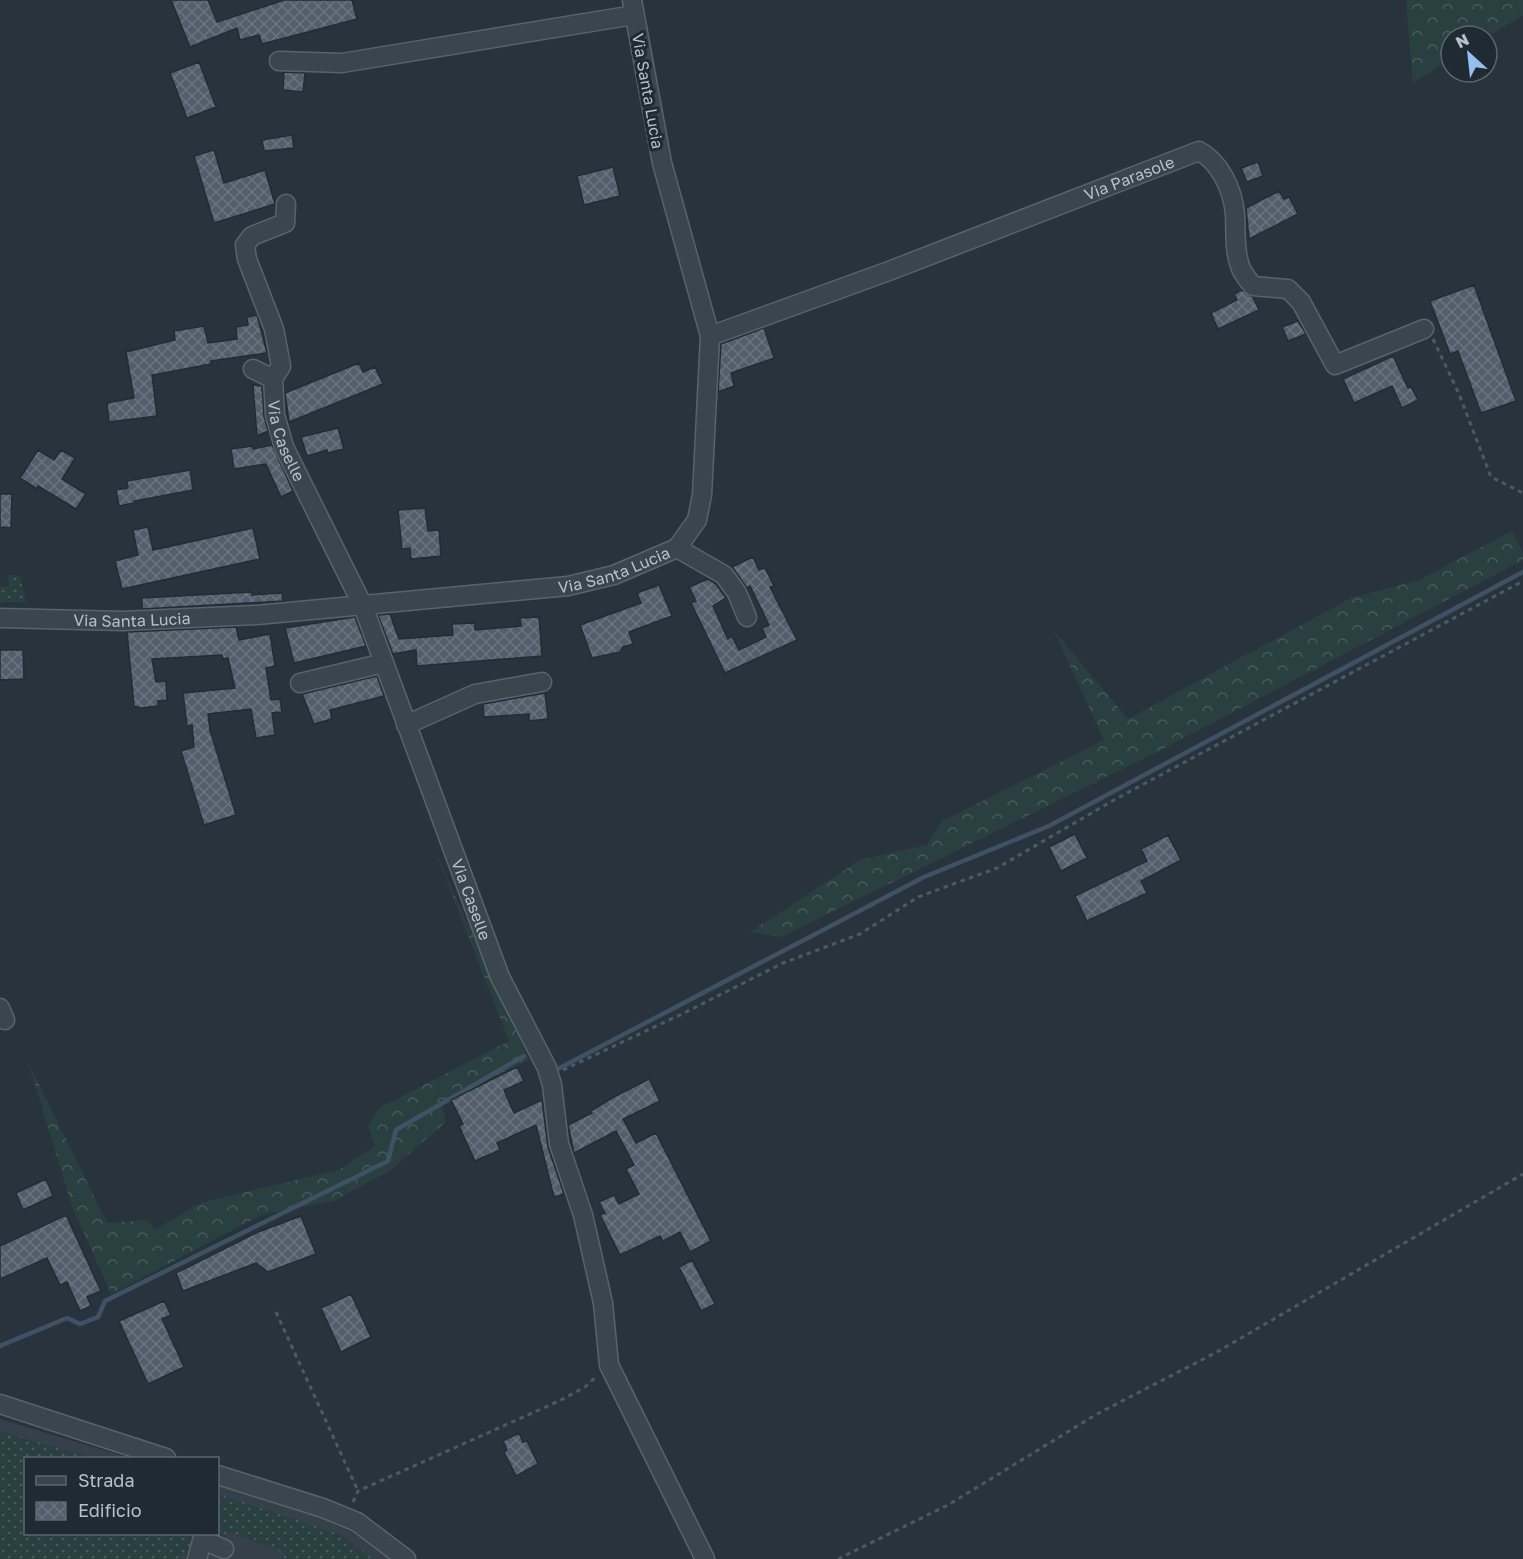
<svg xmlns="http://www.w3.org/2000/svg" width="1523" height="1559" font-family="'Golos Text',sans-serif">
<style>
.airport{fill:#36404b}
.grass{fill:url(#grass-dots)}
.forest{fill:url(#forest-crowns)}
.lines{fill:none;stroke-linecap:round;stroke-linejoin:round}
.stream{stroke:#3f5265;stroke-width:4.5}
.building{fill:url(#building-cross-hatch);stroke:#222c35;stroke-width:1.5}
.minor-casing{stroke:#59636c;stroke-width:21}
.path{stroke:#495d5e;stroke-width:3;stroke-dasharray:4.5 4.5;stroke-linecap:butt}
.minor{stroke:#3b454e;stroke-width:18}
.labels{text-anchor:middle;stroke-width:6;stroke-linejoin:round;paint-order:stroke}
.street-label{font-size:16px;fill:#b8c0c9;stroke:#202a33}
</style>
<defs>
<pattern id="grass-dots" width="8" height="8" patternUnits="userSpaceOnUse" patternTransform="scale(1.5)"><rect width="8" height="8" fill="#2a4040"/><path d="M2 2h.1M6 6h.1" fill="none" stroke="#475a5a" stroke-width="1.8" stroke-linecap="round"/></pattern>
<pattern id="forest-crowns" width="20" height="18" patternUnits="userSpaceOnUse" patternTransform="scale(1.5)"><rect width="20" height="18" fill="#2a4040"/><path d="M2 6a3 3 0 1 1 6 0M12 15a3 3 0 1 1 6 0" fill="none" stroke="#475a5a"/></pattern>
<pattern id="building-cross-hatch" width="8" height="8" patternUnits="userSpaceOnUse" patternTransform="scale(1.5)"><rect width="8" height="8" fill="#535e6b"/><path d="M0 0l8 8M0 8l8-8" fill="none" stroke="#6a737f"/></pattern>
</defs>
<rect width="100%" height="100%" fill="#28333e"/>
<path class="airport" d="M0,1419L130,1458H26V1534H218V1485L316,1516L353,1533L390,1559H0Z"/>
<path class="grass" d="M7,575L20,576L26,602H0V587L10,586Z
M0,1431L92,1458H26V1534H194L196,1538L193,1556L181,1554L179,1559H0Z
M218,1494L342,1535L373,1559H283L285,1553L229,1532L224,1541L213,1538L212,1534H218Z"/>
<path class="forest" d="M1406,0H1523V15L1487,37L1451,36V59L1413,83Z
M1512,531L1523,553V560L1157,752L781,937L750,932L860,860L927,845L941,822L1104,740L1054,631L1128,719L1351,598L1419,580Z
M436,853L529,1060L441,1102L446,1122L389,1171L334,1201L261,1215L111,1294L72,1206L28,1062L107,1223L146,1220L156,1229L200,1203L338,1170L375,1146L368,1126L379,1108L509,1041Z"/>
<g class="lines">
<path class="stream" d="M552,1072L924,877L1049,826L1523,572
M0,1346L67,1318L80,1324L98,1317L105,1301L388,1161L396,1130L524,1056"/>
</g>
<path class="building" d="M171,0H208L217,22L284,0H352L357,19L262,44L259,35L240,40L237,28L190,47Z
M199,62L216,107L187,118L170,73Z
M284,72L305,73L303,92L283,90Z
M292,135L294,148L264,151L262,140Z
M214,150L224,183L265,170L275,204L214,223L194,156Z
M1258,162L1263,176L1247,182L1241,168Z
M613,167L620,196L584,205L577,176Z
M1279,191L1284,199L1289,197L1298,214L1249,239L1246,208Z
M1474,285L1516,401L1481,413L1458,351L1450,354L1430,301Z
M1242,290L1253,297L1259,310L1218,329L1211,313L1237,300L1234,294Z
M257,315L267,353L211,361V364L152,375L157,416L109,422L107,403L134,398L126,352L175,340L174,331L204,326L208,343L237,339L236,327L248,325L247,317Z
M1298,321L1306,334L1288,341L1282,327Z
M764,328L774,358L731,373L734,386L718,392L721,344Z
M1393,356L1408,388L1411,387L1418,400L1402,408L1392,386L1354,403L1343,379Z
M359,363L363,372L375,367L383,384L289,422L285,393Z
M253,385L262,386L264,416L268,431L257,436Z
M338,428L344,449L327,453V450L307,456L301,437Z
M272,445L293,491L281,497L266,464L234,469L231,449L252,446L253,449Z
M38,450L54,460L61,450L75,458L62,479L86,494L76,509L38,486L37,489L20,478Z
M190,470L193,490L134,501V503L119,506L116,490L128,488L127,481Z
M0,494H12L11,528L0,527Z
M425,508L428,531L439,530L441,556L411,559L410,548L402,549L398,510Z
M148,527L153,550L253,528L260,559L122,589L115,561L138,555L133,530Z
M753,557L759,570L765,568L774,586L770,587L797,640L725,673L691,603L696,601L689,587L708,579L716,584L726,598L713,606L728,639L732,636L739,650L766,637L762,628L769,625L750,586L747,588L732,567Z
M659,585L672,616L629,632L633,644L623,647L620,652L592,658L580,625L641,603L637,593Z
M252,592V595L282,593L283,601L142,609V598Z
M390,614L399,639L453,635L452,624L475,623V630L521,626L520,618L539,617L542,656L417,666L416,650L393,654L378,615Z
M355,617L366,646L294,663L285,628Z
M236,627L239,640L270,634L275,666L266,668L271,700L280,699L282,712L272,713L275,735L256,738L251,709L208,714L210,730L236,815L204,825L181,751L194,747L192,725L187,726L183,693L235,688L228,658L223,659L222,655L152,659L156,682L166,681L167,700L158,701V706L141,708L134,706L127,632Z
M0,650H23L24,679L0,680Z
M377,676L384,696L330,710L332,719L314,724L302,694Z
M545,693L548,719L529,721V714L484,717L483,704Z
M1075,834L1087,858L1061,871L1049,847Z
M1168,835L1181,860L1141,881L1147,893L1087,921L1075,896L1147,861L1141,849Z
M517,1067L524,1081L504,1090L514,1113L542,1100L548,1147L564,1194L554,1197L536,1125L497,1143L500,1150L475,1161L459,1126L463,1124L451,1100Z
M649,1079L660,1101L623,1119L636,1143L656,1133L711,1241L690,1252L680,1232L663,1241L660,1236L620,1255L600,1215L605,1213L599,1202L614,1195L619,1204L639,1194L626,1169L634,1165L616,1131L574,1153L568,1125L592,1113L591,1111L612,1098Z
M46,1179L53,1196L23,1210L16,1193Z
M66,1215L101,1291L87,1297L91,1306L80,1311L67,1282L60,1285L47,1258L0,1279V1246Z
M301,1216L316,1254L268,1272L256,1263L183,1291L176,1273L258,1232Z
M692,1260L715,1304L701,1311L679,1267Z
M351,1294L371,1337L341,1352L321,1308Z
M164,1301L171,1315L162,1319L184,1367L148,1384L119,1321Z
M519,1433L523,1442L527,1441L538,1464L516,1476L504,1452L507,1450L503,1441Z"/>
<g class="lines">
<g class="minor-casing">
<g id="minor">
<path d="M279,61L342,63L634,15"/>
<path id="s1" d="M710,336L889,271L1199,151C1220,162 1233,190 1235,214C1236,232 1234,249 1240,266C1242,273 1248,280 1253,286L1288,289L1301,302L1335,365L1424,329"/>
<path id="s2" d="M253,369L273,379L275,415L284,447L363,606L500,977L547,1068L552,1085L559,1144L583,1215L603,1303L609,1365L705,1559"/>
<path d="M273,379L281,366L274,329L247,259L245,245L252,236L285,223L286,204"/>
<path d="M677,548L724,575L737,593L747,617"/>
<path id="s3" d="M0,618L123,621L257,615L568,586L614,575L677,548L697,520L702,495L710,336L662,163L632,0"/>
<path d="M300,683L384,663"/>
<path d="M406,725L475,694L542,682"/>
<path d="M0,1008L5,1020"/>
<path d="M0,1404L166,1458"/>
<path d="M218,1475L323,1508L357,1522L406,1559"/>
<path d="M203,1540L224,1549"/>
<path d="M197,1559L204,1534"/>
</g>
</g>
<path class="path" d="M1433,339L1459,394L1491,477L1523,493
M563,1070L684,1013L783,963L860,934L918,897L997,868L1114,800L1523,581
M276,1312L358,1491
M353,1502L358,1491L559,1401L585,1387L597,1376
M838,1559L948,1505L1097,1414L1217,1352L1523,1174"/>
<use href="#minor" class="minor"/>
</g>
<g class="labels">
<g class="street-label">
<text transform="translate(648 91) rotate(80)" y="6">Via Santa Lucia</text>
<text dy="6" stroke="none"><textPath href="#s1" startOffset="448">Via Parasole</textPath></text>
<text dy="6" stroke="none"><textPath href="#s2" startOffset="86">Via Caselle</textPath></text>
<text dy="6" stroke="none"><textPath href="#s3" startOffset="618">Via Santa Lucia</textPath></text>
<text dy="6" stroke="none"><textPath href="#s3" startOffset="132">Via Santa Lucia</textPath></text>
<text dy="6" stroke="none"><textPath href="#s2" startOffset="582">Via Caselle</textPath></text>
</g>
</g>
<rect x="24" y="1457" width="195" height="78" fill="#202a33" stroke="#5d666f" stroke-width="1.5"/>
<rect x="36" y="1476" width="30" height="9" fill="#3b454e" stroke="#5d666f" stroke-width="1.5"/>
<text x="78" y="1487" font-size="18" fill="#b8c0c9">Strada</text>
<rect x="36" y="1502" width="30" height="18" fill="url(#building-cross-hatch)" stroke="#5d666f" stroke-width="1.5"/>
<text x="78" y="1517" font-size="18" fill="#b8c0c9">Edificio</text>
<g transform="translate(1469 54) rotate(333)"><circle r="28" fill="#202a33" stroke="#5d666f" stroke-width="1.5"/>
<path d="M0-4.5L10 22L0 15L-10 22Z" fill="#96bfef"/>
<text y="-9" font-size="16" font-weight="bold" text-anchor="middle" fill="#b8c0c9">N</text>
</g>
</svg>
